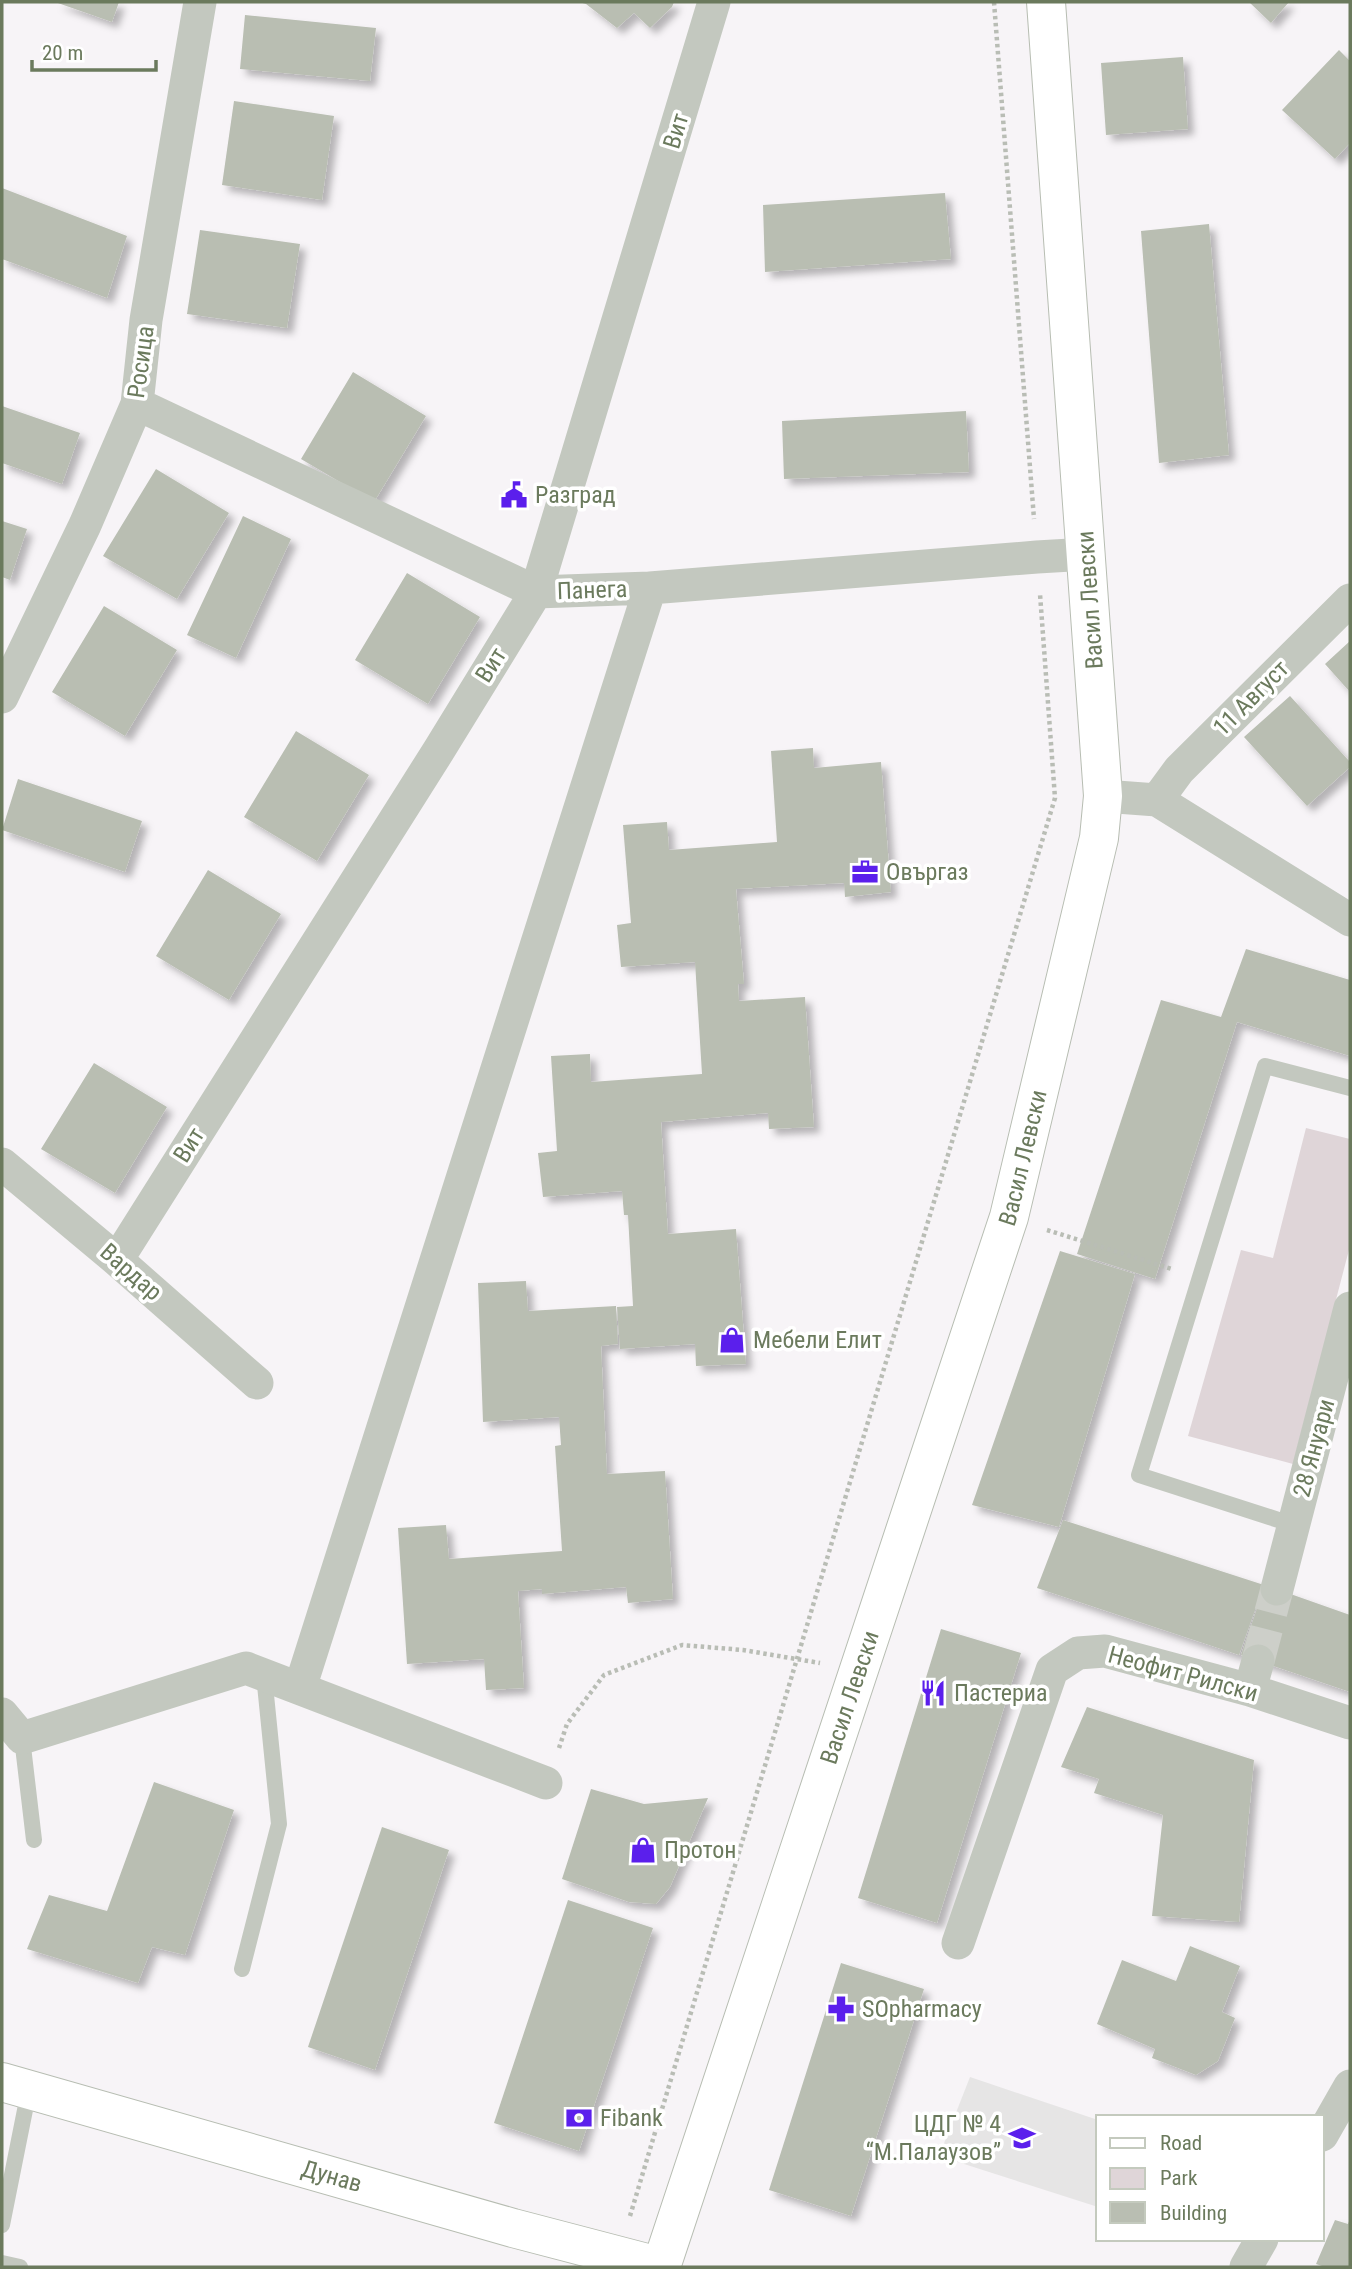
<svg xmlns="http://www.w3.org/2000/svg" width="1352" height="2269" font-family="'Roboto Condensed',sans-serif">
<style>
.built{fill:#e6e5e5}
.green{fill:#dfd5d8}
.building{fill:#b9beb2;filter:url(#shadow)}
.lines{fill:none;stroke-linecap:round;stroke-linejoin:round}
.street-tunnel{stroke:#cdcfc9;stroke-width:33;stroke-dasharray:33 17;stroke-linecap:butt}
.secondary-casing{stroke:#b7bdb2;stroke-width:40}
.path{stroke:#b9bdb5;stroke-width:4.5;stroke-dasharray:3.5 3.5;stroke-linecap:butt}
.lane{stroke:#c3c8bf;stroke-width:16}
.street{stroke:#c3c8bf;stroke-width:33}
.secondary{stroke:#fff;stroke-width:38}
.labels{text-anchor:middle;stroke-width:7;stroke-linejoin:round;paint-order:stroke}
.street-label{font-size:24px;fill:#6b7a5d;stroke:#fff}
.poi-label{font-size:24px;fill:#6b7a5d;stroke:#fff;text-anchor:start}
</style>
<defs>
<filter id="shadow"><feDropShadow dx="6" dy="6" stdDeviation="3.5" flood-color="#0004"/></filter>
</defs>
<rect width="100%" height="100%" fill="#f7f4f7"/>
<path class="built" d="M970,2077L1098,2120V2207L939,2156Z"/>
<path class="green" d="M1306,1128L1350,1139V1246L1293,1464L1188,1436L1241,1250L1273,1258Z"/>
<path class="building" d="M55,2H119L112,22Z
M579,2H674L672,7L650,28L634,13L617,28L586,4Z
M1249,2H1289L1271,23Z
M245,15L376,28L370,81L240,69Z
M1339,50L1350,61V143L1335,159L1282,110Z
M1183,57L1188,129L1106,135L1101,63Z
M234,101L334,116L322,200L222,185Z
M2,188L127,236L107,298L2,259Z
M945,193L951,259L765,272L763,205Z
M1209,224L1229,455L1159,463L1141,231Z
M200,230L300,244L287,328L187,314Z
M353,372L426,416L374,502L301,459Z
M2,406L80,433L62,484L2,463Z
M966,411L969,472L784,479L782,421Z
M156,469L229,513L177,599L103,556Z
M243,516L291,539L236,658L187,635Z
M2,521L27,529L10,580L2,577Z
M407,573L480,617L428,704L355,660Z
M104,606L177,650L125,736L52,692Z
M1350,641V692L1325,664Z
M1290,696L1350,762V767L1307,806L1244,737Z
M296,731L369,775L317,861L244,817Z
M813,748L814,768L881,762L891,892L845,897L844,883L736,889L744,984H738L739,1001L805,997L814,1127L769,1129L768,1113L661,1122L668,1234L736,1229L746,1364L696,1366L695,1344L620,1349L617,1307L633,1306L628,1215H624L622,1191L543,1197L538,1153L557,1151L551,1056L590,1054L591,1082L702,1074L695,962L621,967L617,925L631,923L623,825L667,822L669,850L777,842L771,751Z
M18,779L142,821L125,872L2,830Z
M208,870L281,914L229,1000L156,956Z
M1246,949L1350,980V1056L1237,1022L1155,1279L1077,1254L1161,1000L1221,1017Z
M94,1063L167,1107L115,1193L41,1149Z
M1060,1251L1135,1274L1059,1527L972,1505Z
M526,1281L528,1311L616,1306L618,1344L601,1346L607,1474L665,1471L673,1599L628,1603L626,1587L542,1594V1589L518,1591L524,1688L486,1690L484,1659L407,1664L398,1528L446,1525L449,1559L562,1551L555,1446L561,1445L559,1417L483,1422L478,1283Z
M1063,1520L1264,1585L1239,1655L1037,1588Z
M1265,1585L1350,1615V1692L1241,1655Z
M941,1629L1021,1653L937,1923L858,1898Z
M1087,1707L1254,1760L1239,1922L1152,1916L1163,1815L1094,1793L1099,1779L1061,1767Z
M154,1782L234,1810L185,1955L152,1947L138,1983L27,1949L49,1895L107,1911Z
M591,1789L644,1804L708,1798L670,1887L656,1904L629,1902L562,1879Z
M382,1827L449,1850L375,2070L308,2047Z
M568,1900L653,1928L579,2151L494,2123Z
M1190,1946L1240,1966L1222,2012L1235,2018L1218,2061L1196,2075L1152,2058L1155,2049L1097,2024L1122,1960L1176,1981Z
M841,1963L924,1989L851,2216L769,2190Z
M1350,2219V2267H1325L1316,2264L1335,2220L1348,2224Z"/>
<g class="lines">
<path class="street-tunnel" d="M1258,1661L1277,1589"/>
<g class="secondary-casing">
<g id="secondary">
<path id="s1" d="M2,2082L513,2228L662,2267"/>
<path id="s2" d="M661,2267L1009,1217L1099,838L1103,796L1046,2"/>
</g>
</g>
<path class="path" d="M994,2L1034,519
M1047,1230L1172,1269
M559,1748L567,1724L604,1675L682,1645L743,1650L820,1663
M630,2216L1055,798L1040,594"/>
<path class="lane" d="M1294,1525L1139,1475L1265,1066L1350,1088
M22,1738L34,1840
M242,1969L279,1824L264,1675
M2,2225L29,2090
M2,2263L20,2267"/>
<path class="street" d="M137,404L536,592L650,588L1037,557L1088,554
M2,697L85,525L137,404L146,320L200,2
M1103,796L1157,800L1350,920
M1157,800L1179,770L1350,600
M2,1164L117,1260L257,1383
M117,1260L439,750L536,592L714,2
M1277,1589L1350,1308
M300,1688L650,588
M1250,1690L1258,1661
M2,1714L22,1738L246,1668L546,1783
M958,1943L1052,1670L1078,1653L1105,1651L1250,1690L1350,1723
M1322,2135L1350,2086
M1246,2267L1262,2239"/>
<use href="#secondary" class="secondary"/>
</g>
<defs>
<g id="civic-bare" transform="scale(2.1)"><path d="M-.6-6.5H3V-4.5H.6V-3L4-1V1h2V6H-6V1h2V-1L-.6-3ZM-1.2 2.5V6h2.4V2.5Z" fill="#5b1fec" stroke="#fff" stroke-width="2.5" paint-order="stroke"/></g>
<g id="office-bare" transform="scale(2.1)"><path d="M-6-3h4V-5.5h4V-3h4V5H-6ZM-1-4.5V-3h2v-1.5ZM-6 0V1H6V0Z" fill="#5b1fec" stroke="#fff" stroke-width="2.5" paint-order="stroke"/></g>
<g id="shop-bare" transform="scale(2.1)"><path d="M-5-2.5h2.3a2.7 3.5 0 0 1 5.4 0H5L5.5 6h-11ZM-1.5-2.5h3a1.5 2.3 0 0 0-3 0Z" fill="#5b1fec" stroke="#fff" stroke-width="2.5" paint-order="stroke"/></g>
<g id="restaurant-bare" transform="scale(2.1)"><path d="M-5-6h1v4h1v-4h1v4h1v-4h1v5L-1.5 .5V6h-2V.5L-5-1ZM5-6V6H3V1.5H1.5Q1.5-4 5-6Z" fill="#5b1fec" stroke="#fff" stroke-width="2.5" paint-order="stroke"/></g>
<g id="pharmacy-bare" transform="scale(2.1)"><path d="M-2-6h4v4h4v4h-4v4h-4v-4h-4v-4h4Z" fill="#5b1fec" stroke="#fff" stroke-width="2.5" paint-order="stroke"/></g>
<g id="bank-bare" transform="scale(2.1)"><path d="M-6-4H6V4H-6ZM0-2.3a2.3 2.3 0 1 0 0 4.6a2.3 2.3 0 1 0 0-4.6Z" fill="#5b1fec" stroke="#fff" stroke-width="2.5" paint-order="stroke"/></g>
<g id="school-bare" transform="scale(2.1)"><path d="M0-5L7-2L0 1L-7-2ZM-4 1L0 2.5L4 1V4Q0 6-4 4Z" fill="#5b1fec" stroke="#fff" stroke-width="2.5" paint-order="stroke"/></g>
</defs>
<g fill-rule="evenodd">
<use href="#civic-bare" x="514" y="495"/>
<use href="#office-bare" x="865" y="872"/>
<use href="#shop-bare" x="732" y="1340"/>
<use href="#restaurant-bare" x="933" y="1693"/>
<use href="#shop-bare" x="643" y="1850"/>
<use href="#pharmacy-bare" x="841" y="2009"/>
<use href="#bank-bare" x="579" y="2118"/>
<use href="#school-bare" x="1022" y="2138"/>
</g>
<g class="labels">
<g class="street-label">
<text transform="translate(676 131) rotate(-73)" y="8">Вит</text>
<text transform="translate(141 362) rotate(-82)" y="8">Росица</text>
<text transform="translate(592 590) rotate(-2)" y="8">Панега</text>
<text transform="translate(1090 600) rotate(-94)" y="8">Васил Левски</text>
<text transform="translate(491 665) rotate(-58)" y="8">Вит</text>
<text transform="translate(1251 698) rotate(-45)" y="8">11 Август</text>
<text transform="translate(189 1145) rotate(-58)" y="8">Вит</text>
<text dy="8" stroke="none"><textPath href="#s2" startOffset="1167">Васил Левски</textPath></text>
<text transform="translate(131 1272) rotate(41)" y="8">Вардар</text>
<text transform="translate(1314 1448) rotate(-75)" y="8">28 Януари</text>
<text transform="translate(1183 1674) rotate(15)" y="8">Неофит Рилски</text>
<text dy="8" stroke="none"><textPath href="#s2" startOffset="600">Васил Левски</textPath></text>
<text dy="8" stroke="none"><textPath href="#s1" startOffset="343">Дунав</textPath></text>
</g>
<g class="poi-label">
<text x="535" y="503">Разград</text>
<text x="886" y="880">Овъргаз</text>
<text x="753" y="1348">Мебели Елит</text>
<text x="954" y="1701">Пастериа</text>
<text x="664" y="1858">Протон</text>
<text x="862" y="2017">SOpharmacy</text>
<text x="600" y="2126">Fibank</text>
<text x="1001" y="2132" text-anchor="end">ЦДГ № 4<tspan x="1001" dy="28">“М.Палаузов”</tspan></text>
</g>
</g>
<rect width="1352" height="2269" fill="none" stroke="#6b7a5d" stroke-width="7"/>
<rect x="1096" y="2115" width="228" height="126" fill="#ffffff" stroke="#c4cabe" stroke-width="2"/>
<rect x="1110" y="2138" width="35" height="10" fill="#ffffff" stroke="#c4cabe" stroke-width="2"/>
<text x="1160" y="2150" font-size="21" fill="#6b7a5d">Road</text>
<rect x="1110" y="2168" width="35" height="21" fill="#dfd5d8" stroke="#c4cabe" stroke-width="2"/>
<text x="1160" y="2185" font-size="21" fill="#6b7a5d">Park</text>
<rect x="1110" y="2202" width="35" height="21" fill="#b9beb2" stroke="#c4cabe" stroke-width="2"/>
<text x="1160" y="2220" font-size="21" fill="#6b7a5d">Building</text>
<path d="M32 60v10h124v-10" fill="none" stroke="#6b7a5d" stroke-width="3.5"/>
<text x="42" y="60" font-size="21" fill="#6b7a5d" stroke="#ffffff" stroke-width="5" paint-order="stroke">20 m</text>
</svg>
